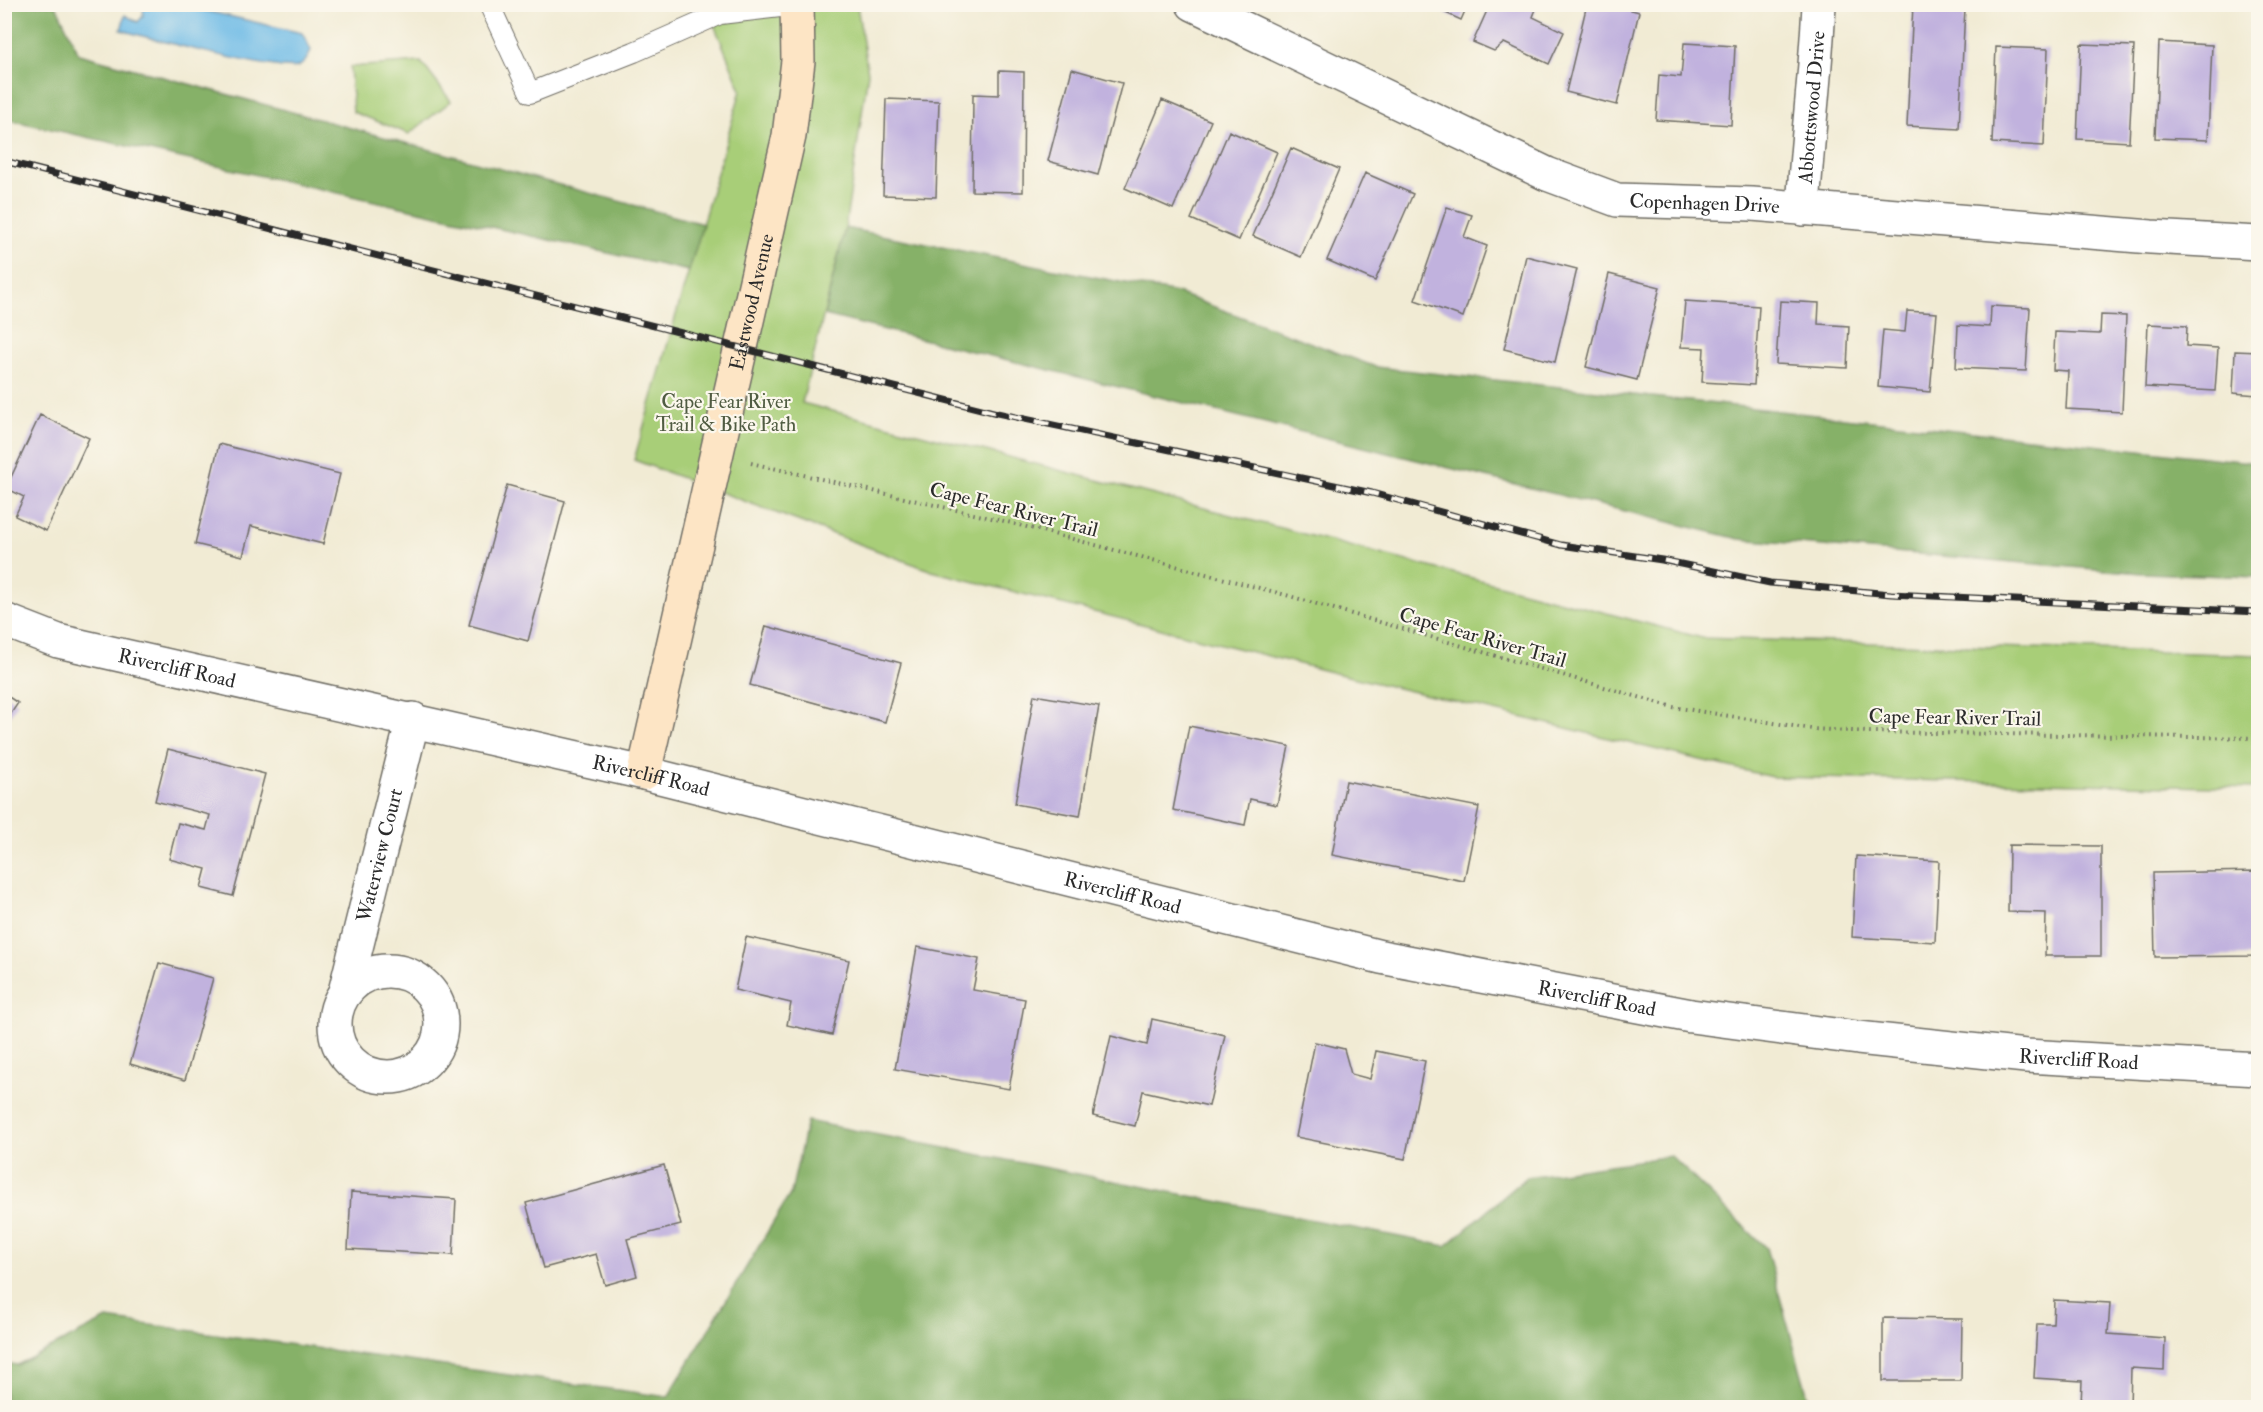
<svg xmlns="http://www.w3.org/2000/svg" width="2263" height="1412" font-family="'IM FELL Double Pica',serif">
<style>
.green{fill:#a8ce78;stroke:#6a7c52;stroke-width:1.5}
.forest{fill:#86b168;stroke:#586e4a;stroke-width:1.5}
.water{fill:#6bb9e6;stroke:#4b7288;stroke-width:1.5}
.building{fill:#c1b2de}
.lines{fill:none;stroke-linecap:round;stroke-linejoin:round}
.lane-casing{stroke:#706e66;stroke-width:22}
.street-casing{stroke:#706e66;stroke-width:36}
.secondary-casing{stroke:#706e66;stroke-width:36}
.path{stroke:#706e66;stroke-width:4;stroke-dasharray:1.5 4.5;stroke-linecap:butt}
.lane{stroke:#fff;stroke-width:20}
.street{stroke:#fff;stroke-width:33}
.secondary{stroke:#fde5c5;stroke-width:33}
.rail-casing{stroke:#2b2b2b;stroke-width:7}
.rail{stroke:#fbf7ec;stroke-width:4.5;stroke-dasharray:14;stroke-linecap:butt}
.labels{text-anchor:middle;stroke-width:4.5;stroke-linejoin:round;paint-order:stroke}
.street-label{font-size:20px;fill:#2b2b2b;stroke:#fbf7ec}
.park-label{font-size:20px;fill:#505c42;stroke:#fbf7ec}
</style>
<rect width="100%" height="100%" fill="#fbf7ec"/>
<filter id="ink" filterUnits="userSpaceOnUse"><feTurbulence type="fractalNoise" baseFrequency=".0167" numOctaves="2"/><feDisplacementMap in="SourceGraphic" scale="12" xChannelSelector="R" yChannelSelector="G"/><feConvolveMatrix kernelMatrix="1 2 1 2 8 2 1 2 1" color-interpolation-filters="sRGB"/></filter>
<filter id="wash" filterUnits="userSpaceOnUse"><feTurbulence type="fractalNoise" baseFrequency=".008" numOctaves="4" result="noise"/><feDisplacementMap in="SourceGraphic" scale="24" xChannelSelector="R" yChannelSelector="G"/><feGaussianBlur stdDeviation="1.35" result="paint"/><feColorMatrix in="noise" values="0 0 0 0 0 0 0 0 0 0 0 0 0 0 0 0 0 1.4 0 .05"/><feComposite in="paint" operator="in"/></filter>
<g filter="url(#wash)">
<rect width="100%" height="100%" fill="#f1ebd4"/>
<path class="green" d="M706,5H857L868,73L845,228L802,403L1702,638L2258,655V788L1772,777L1339,674L932,571L634,460L741,90Z
M421,62L451,101L409,134L353,112L350,67Z"/>
<path class="forest" d="M5,4L56,5L79,54L703,224L689,271L5,119Z
M845,228L1177,293L1376,367L2258,463V577L2142,573L1739,539L824,315Z
M807,1121L1446,1246L1527,1177L1671,1156L1766,1248L1811,1407H5V1363L17,1365L107,1319L668,1397L791,1193Z"/>
<path class="water" d="M144,5H181L302,33L311,50C308,58 305,64 297,67C276,72 149,38 121,30L125,15L138,22L143,16Z"/>
<g id="blocks">
<path class="building" d="M1426,4H1468L1461,20Z
M1490,4H1538L1533,17L1564,32L1549,64L1504,43L1494,51L1473,42Z
M1587,4H1610L1639,12L1617,105L1566,92Z
M1913,5L1965,8L1959,129L1907,126Z
M2159,42L2212,45L2208,140L2155,138Z
M1684,43L1735,46L1731,125L1656,120L1659,75L1681,77Z
M2081,44L2134,46L2129,142L2077,139Z
M1996,47L2048,49L2044,146L1992,143Z
M1072,69L1122,83L1098,175L1048,161Z
M999,71L1024,72L1023,192L972,191L973,94L999,95Z
M886,99L939,101L936,197L883,195Z
M1162,100L1211,121L1173,209L1125,188Z
M1229,131L1277,152L1239,240L1191,219Z
M1291,148L1339,169L1301,257L1253,236Z
M1365,173L1413,194L1375,281L1327,260Z
M1447,207L1472,215L1464,237L1487,246L1463,317L1415,300Z
M1526,256L1577,269L1555,362L1504,349Z
M1609,274L1660,287L1637,380L1586,367Z
M1685,301L1759,306L1754,385L1702,382L1704,348L1681,347Z
M1780,301L1819,303L1818,324L1849,326L1847,368L1776,364Z
M1991,306L2030,308L2026,371L1956,368L1958,325L1990,327Z
M1907,311L1937,313L1930,392L1878,387L1883,330L1905,332Z
M2101,315L2126,316L2122,412L2066,409L2068,371L2053,370L2055,332L2100,334Z
M2148,324L2187,326L2186,346L2218,348L2215,391L2145,387Z
M2235,351L2258,352V395L2233,393Z
M40,415L89,438L46,531L15,516L24,497L6,488Z
M219,444L340,474L323,544L251,526L243,556L195,544Z
M507,485L565,501L528,641L469,625Z
M766,626L901,663L885,722L750,685Z
M4,694L18,703L4,724Z
M1034,695L1099,706L1080,816L1015,804Z
M1189,726L1289,746L1277,805L1250,799L1245,825L1173,810Z
M168,749L265,774L233,896L201,888L206,869L169,859L178,823L206,830L210,815L155,801Z
M1346,781L1479,807L1464,881L1332,855Z
M2009,845L2101,846V956H2045L2046,913L2008,912Z
M1856,856L1939,861L1935,942L1852,937Z
M2258,871V956L2155,957L2153,873Z
M746,937L849,960L832,1035L787,1025L791,1003L735,990Z
M917,947L979,959L973,990L1025,999L1009,1089L895,1069Z
M159,963L213,978L185,1080L130,1064Z
M1152,1019L1225,1035L1209,1106L1143,1091L1135,1126L1093,1116L1111,1036L1147,1045Z
M1315,1042L1344,1049L1351,1074L1370,1079L1376,1051L1425,1061L1405,1159L1296,1137Z
M664,1165L681,1225L627,1239L637,1276L605,1285L596,1254L544,1268L526,1203Z
M351,1192L456,1199L453,1255L348,1249Z
M2054,1300L2110,1303L2108,1334L2165,1338L2164,1370L2131,1368L2130,1408L2081,1405L2082,1381L2034,1378L2037,1324H2053Z
M1883,1318L1962,1319L1961,1381H1883Z"/>
</g>
</g>
<g filter="url(#ink)">
<use href="#blocks" fill-opacity="0" stroke="#706e66" stroke-width="1.5"/>
<g class="lines">
<g class="lane-casing">
<path id="lane" d="M489,4L530,93L634,52L720,14L798,5"/>
</g>
<g class="street-casing">
<g id="street">
<path id="s1" d="M1193,4L1547,174L1617,200L1752,204L2151,237L2258,243"/>
<path id="s2" d="M1803,209C1807,140 1816,73 1819,4"/>
<path id="s3" d="M4,620L58,641L644,773L1381,957L1691,1016L1858,1038L2026,1056L2258,1069"/>
<circle cx="388" cy="1024" r="53"/>
<path id="s4" d="M345,992L413,719"/>
</g>
</g>
<g class="secondary-casing">
<g id="secondary">
<path id="s5" d="M644,773L789,136L798,61L797,4"/>
</g>
</g>
<path class="path" d="M751,463L1000,520L1286,595L1673,707L1812,729L1870,732L2258,738"/>
<use href="#lane" class="lane"/>
<use href="#street" class="street"/>
<use href="#secondary" class="secondary"/>
<g class="rail-casing">
<path id="rail" d="M4,161L997,413L1372,493L1561,545L1662,560L1770,583L1891,594L2258,612"/>
</g>
<use href="#rail" class="rail"/>
</g>
</g>
<g class="labels">
<g class="street-label">
<text dy="7" stroke="none"><textPath href="#s2" startOffset="102">Abbottswood Drive</textPath></text>
<text dy="7" stroke="none"><textPath href="#s1" startOffset="555">Copenhagen Drive</textPath></text>
<text dy="7" stroke="none"><textPath href="#s5" startOffset="483">Eastwood Avenue</textPath></text>
<text transform="translate(1014 509) rotate(14)" y="7">Cape Fear River Trail</text>
<text transform="translate(1483 637) rotate(16)" y="7">Cape Fear River Trail</text>
<text dy="7" stroke="none"><textPath href="#s3" startOffset="180">Rivercliff Road</textPath></text>
<text transform="translate(1955 717) rotate(1)" y="7">Cape Fear River Trail</text>
<text dy="7" stroke="none"><textPath href="#s3" startOffset="666">Rivercliff Road</textPath></text>
<text dy="7" stroke="none"><textPath href="#s4" startOffset="141">Waterview Court</textPath></text>
<text dy="7" stroke="none"><textPath href="#s3" startOffset="1152">Rivercliff Road</textPath></text>
<text dy="7" stroke="none"><textPath href="#s3" startOffset="1638">Rivercliff Road</textPath></text>
<text dy="7" stroke="none"><textPath href="#s3" startOffset="2124">Rivercliff Road</textPath></text>
</g>
<g class="park-label">
<text x="726" y="408">Cape Fear River<tspan x="726" dy="23">Trail &amp; Bike Path</tspan></text>
</g>
</g>
<rect width="2263" height="1412" fill="none" stroke="#fbf7ec" stroke-width="24"/>
</svg>
